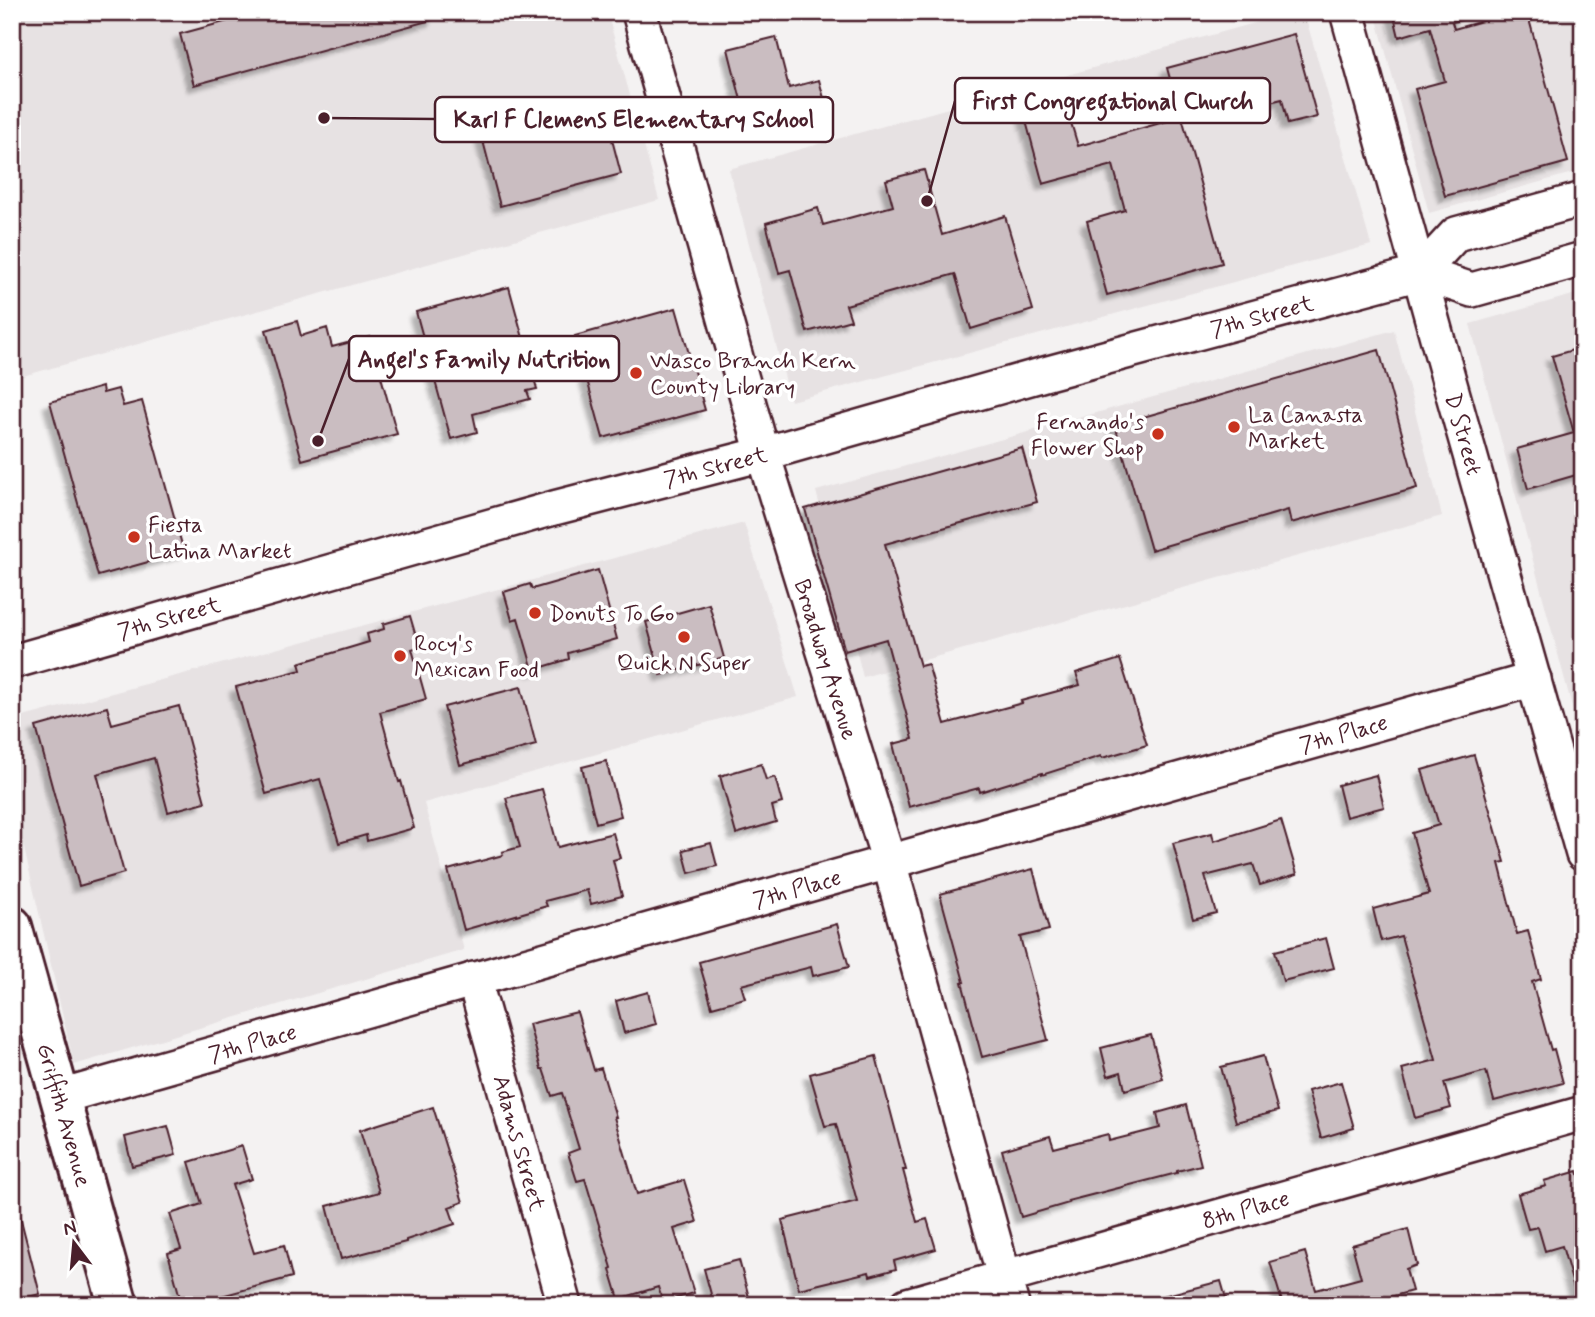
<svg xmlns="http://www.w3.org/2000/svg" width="1595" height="1317" font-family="Mynerve,sans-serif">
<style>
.built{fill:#e7e2e3}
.building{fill:#cabdc1;stroke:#4a1f2b;stroke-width:2;filter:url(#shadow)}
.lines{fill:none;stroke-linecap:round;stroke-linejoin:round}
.minor-casing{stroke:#4a1f2b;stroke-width:38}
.major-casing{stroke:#4a1f2b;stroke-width:44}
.minor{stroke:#fff;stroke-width:33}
.major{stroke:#fff;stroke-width:38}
.poi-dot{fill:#c8321e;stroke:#fff;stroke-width:2.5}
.labels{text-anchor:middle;stroke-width:7;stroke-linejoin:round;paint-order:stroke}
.street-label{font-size:23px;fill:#4a1f2b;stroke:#fff}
.poi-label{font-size:23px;fill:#4a1f2b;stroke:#fff;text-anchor:start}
.leader{fill:none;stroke:#4a1f2b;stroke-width:2.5}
.callout-dot{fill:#4a1f2b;stroke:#fff;stroke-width:2.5}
.callout{fill:#fff;stroke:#4a1f2b;stroke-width:2.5}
.callout-label{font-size:24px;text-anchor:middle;font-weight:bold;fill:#4a1f2b}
</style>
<defs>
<filter id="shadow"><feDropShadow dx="-6" dy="6" stdDeviation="2" flood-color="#0004"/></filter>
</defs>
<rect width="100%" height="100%" fill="#f4f2f2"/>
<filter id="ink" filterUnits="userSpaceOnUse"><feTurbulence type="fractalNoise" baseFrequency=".0143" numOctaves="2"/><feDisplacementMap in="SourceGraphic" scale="14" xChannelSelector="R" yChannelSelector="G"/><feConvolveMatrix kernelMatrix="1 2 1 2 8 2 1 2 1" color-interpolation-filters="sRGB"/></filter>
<g filter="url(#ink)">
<path class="built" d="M12,12H607L659,200L12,379Z
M1294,12H1304L1371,245L791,401L729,169Z
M1375,12H1583V170L1429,213Z
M1583,292V748L1470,324Z
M1394,330L1442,516L863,677L816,491Z
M744,523L798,697L424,803L464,950L74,1065L12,796V720Z"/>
<path class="building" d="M261,12H434L435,19L194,85L180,34Z
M1393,12H1461L1462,20L1452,22L1454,29L1514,12H1527L1568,162L1445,196L1415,89L1445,81L1430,28L1399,37Z
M1294,34L1317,117L1288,124L1282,99L1247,108L1241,87L1177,104L1167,68Z
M776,37L789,88L819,80L828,113L790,123L785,106L745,116L728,49Z
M1064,99L1078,146L1182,117L1222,263L1107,295L1087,221L1125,210L1113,165L1043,184L1023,110Z
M591,107L597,131L609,128L621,174L500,206L482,137Z
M924,170L942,235L1005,216L1033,310L971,329L955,274L846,305L851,320L807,332L790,270L779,273L766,223L818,208L823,225L893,206L886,180Z
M509,287L537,389L527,391L530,399L473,414L477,432L451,439L416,312Z
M676,308L705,410L603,438L575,336Z
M297,321L301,336L327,328L332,347L370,337L397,434L302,460L266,330Z
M1583,347V473L1528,489L1517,449L1574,433L1552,356Z
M1379,350L1417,488L1291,523L1288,510L1151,550L1115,425Z
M102,387L103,393L118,389L123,406L142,401L184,552L98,576L50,402Z
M1022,448L1037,502L885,544L920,666L928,664L945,724L1022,703L1021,701L1080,685L1076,673L1120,659L1147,745L1102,758L1101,756L1042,775V773L980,792L979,788L909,807L893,744L913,739L886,639L845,651L805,509Z
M598,570L617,639L568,653L569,659L533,670L518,618L512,620L504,592L530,584L532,589Z
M709,604L724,658L661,675L646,622Z
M410,616L419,647L412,649L426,699L380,712L399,782L401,781L414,828L367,841L366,835L339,843L320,779L266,794L236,687L301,670L299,663L369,642L367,634L384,629L383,624Z
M521,687L536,745L460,765L444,707Z
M179,706L205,802L168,812L154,758L97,774L124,873L79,886L36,727L107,707L112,724Z
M1474,755L1505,862L1499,863L1517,934L1528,931L1541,979L1532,982L1551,1050L1554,1049L1563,1083L1494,1101L1486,1071L1444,1083L1451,1108L1415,1118L1402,1069L1436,1060L1401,936L1381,941L1373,909L1429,894L1412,833L1439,825L1422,770Z
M606,761L621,816L596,823L582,767Z
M761,764L766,780L775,777L782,803L772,806L776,822L736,834L720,776Z
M1376,775L1384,807L1346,817L1338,785Z
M542,789L558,847L613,833L620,858L613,860L622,896L591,904L587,890L545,901L547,906L464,930L448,870L503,855L502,852L520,847L506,798Z
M1281,820L1297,874L1260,885L1253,864L1205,876L1216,913L1193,919L1173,843L1212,833L1214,841Z
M711,843L717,866L689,873L683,850Z
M1033,869L1049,930L1020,937L1048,1040L982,1057L962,982H964L940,894Z
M837,924L849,967L813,976L811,967L741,985L745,998L712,1007L699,962Z
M1326,938L1334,968L1283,981L1275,951Z
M648,992L656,1024L624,1033L616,1001Z
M577,1012L594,1070L601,1068L616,1117H614L637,1194L684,1180L697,1222L674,1229L694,1293L663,1302L658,1287L619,1299L610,1269L612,1268L585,1179L577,1181L568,1153L579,1149L562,1093L552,1096L543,1069H541L529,1024Z
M1151,1035L1163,1079L1125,1090L1121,1072L1108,1076L1101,1048Z
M876,1056L906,1170H903L917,1222L927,1219L936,1249L894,1261L896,1269L870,1276L869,1272L799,1289L782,1220L857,1201L836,1124L825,1126L810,1074Z
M1263,1056L1278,1111L1236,1122L1221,1067Z
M1341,1082L1354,1128L1321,1138L1308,1091Z
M1186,1105L1201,1165L1177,1171V1173L1068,1201L1069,1203L1021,1217L1002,1150L1050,1136L1054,1148L1108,1134L1109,1141L1160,1128L1157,1113Z
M433,1107L463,1202L449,1207L455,1224L406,1240V1242L341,1259L327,1206L379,1192L360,1130Z
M168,1126L176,1155L132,1166L125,1137Z
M242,1146L252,1179L232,1185L254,1253L284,1245L292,1277L188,1305H182L168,1253L181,1249L170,1214L202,1204L189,1162Z
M1578,1171L1583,1187V1294L1576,1295L1562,1246L1545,1251L1538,1227L1528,1229L1518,1194L1546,1186L1544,1181Z
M20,1216L40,1294L12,1301V1217Z
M1408,1229L1417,1265L1406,1269L1412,1291L1360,1305H1283L1270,1262L1305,1252L1316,1290L1361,1278L1352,1245Z
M739,1260L750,1301L737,1305H714L704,1269Z
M1221,1281L1228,1305H1160L1159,1297Z"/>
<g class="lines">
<g class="minor-casing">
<g id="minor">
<path id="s1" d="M639,12L763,454L889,862L1012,1305"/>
<path id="s2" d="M1347,12L1448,377L1583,854"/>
<path d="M1420,273L1472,290L1583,259"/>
<path id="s3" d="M12,662L554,508L763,454L1048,373L1420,273L1456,234L1583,199"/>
<path id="s4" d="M474,979L565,1305"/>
<path id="s5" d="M60,1097L1534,679"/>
<path id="s6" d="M907,1305L1583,1113"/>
</g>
</g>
<g class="major-casing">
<g id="major">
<path id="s7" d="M12,926L118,1305"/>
</g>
</g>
<use href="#minor" class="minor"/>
<use href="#major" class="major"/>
</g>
</g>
<g class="poi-dot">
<circle cx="636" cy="373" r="7"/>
<circle cx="1234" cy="427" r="7"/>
<circle cx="1158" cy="434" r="7"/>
<circle cx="134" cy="537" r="7"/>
<circle cx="535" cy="613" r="7"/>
<circle cx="684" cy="637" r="7"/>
<circle cx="400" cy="656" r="7"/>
</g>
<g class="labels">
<g class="street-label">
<text dy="8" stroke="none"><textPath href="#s3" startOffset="1297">7th Street</textPath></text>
<text dy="8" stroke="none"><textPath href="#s2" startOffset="438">D Street</textPath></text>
<text dy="8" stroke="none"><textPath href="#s3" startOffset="730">7th Street</textPath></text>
<text dy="8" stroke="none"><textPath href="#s3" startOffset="163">7th Street</textPath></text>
<text dy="8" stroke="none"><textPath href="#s1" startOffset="674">Broadway Avenue</textPath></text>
<text dy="8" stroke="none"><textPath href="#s5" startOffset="1334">7th Place</textPath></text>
<text dy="8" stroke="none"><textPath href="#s5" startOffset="766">7th Place</textPath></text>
<text dy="8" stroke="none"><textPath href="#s5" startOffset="200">7th Place</textPath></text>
<text dy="8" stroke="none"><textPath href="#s7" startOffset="196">Griffith Avenue</textPath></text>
<text dy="8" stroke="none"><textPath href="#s4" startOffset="170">Adams Street</textPath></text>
<text dy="8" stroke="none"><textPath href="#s6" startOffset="352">8th Place</textPath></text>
</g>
<g class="poi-label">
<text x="650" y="368">Wasco Branch Kern<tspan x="650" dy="26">County Library</tspan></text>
<text x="1248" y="422">La Canasta<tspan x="1248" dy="26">Market</tspan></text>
<text x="1144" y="429" text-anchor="end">Fernando's<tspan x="1144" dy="26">Flower Shop</tspan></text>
<text x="148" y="532">Fiesta<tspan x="148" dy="26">Latina Market</tspan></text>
<text x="549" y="621">Donuts To Go</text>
<text x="414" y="651">Rocy's<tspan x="414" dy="26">Mexican Food</tspan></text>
<text x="684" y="670" text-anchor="middle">Quick N Super</text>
</g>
</g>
<path class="leader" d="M927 201L955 101M324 118L435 119M318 441L349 359"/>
<g class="callout-dot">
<circle cx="927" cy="201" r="7"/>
<circle cx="324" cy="118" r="7"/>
<circle cx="318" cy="441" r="7"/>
</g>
<g class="callout">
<rect x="955" y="78" width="315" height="45" rx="7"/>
<rect x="435" y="97" width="398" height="45" rx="7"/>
<rect x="349" y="336" width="270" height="45" rx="7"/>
</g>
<g class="callout-label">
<text x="1113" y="109">First Congregational Church</text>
<text x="634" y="127">Karl F Clemens Elementary School</text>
<text x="484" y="367">Angel's Family Nutrition</text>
</g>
<rect width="1595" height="1317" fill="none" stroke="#fff" stroke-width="42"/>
<rect x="21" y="21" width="1553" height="1275" fill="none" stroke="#4a1f2b" stroke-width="2.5" filter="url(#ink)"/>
<g transform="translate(74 1243) rotate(344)" stroke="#ffffff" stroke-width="5" paint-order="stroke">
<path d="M0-5L12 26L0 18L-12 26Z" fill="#4a1f2b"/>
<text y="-10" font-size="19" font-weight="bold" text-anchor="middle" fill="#4a1f2b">N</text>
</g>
</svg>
